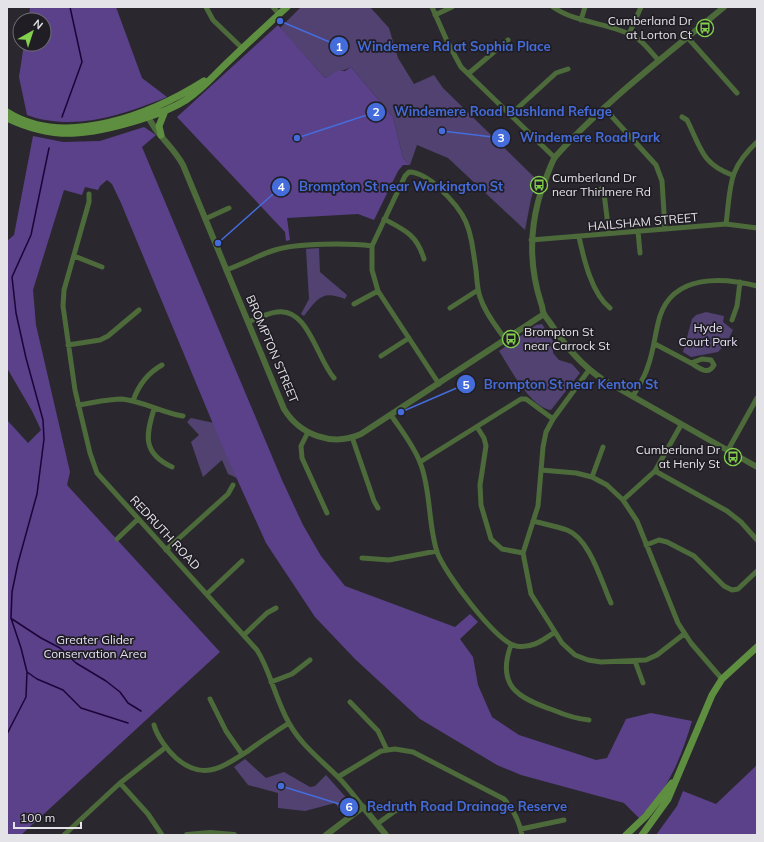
<svg xmlns="http://www.w3.org/2000/svg" width="764" height="842" font-family="Mulish,sans-serif">
<style>
.green{fill:#514271}
.forest{fill:#5b408a}
.lines{fill:none;stroke-linecap:round;stroke-linejoin:round}
.stream{stroke:#1c0439;stroke-width:1.5}
.minor{stroke:#4c6a3a;stroke-width:5}
.tertiary{stroke:#4c6a3a;stroke-width:6}
.secondary{stroke:#5e8e3f;stroke-width:7}
.labels{text-anchor:middle;stroke-width:3.5;stroke-linejoin:round;paint-order:stroke}
.poi-label{font-size:12px;fill:#e4e3e7;stroke:#201e24;text-anchor:end}
.street-label{font-size:12px;fill:#e4e3e7;stroke:#201e24}
.park-label{font-size:12px;fill:#e6e0f6;stroke:#201e24}
.leader{fill:none;stroke:#456cdb;stroke-width:1.5}
.callout-dot{fill:#456cdb;stroke:#201e24;stroke-width:1.5}
.mark-label{font-size:12px;text-anchor:middle;font-weight:bold;fill:#fff}
.callout-label{font-size:13px;text-anchor:middle;font-weight:bold;fill:#456cdb;stroke:#201e24;stroke-width:3.5;stroke-linejoin:round;paint-order:stroke}
</style>
<rect width="100%" height="100%" fill="#2a282e"/>
<path class="green" d="M301,7H370L389,28L398,58L414,84L434,75L443,88L537,180L531,199L525,230L448,158L417,145L410,165L403,158L393,117L351,67C342,72 336,71 325,78L280,28Z
M319,248L320,272L347,295L345,299C322,290 318,298 304,316L301,314L309,299L306,249Z
M706,312L724,316L723,322L733,330L727,342L718,352L691,357L683,352L692,319L696,315Z
M542,324L553,341V353L559,360L572,364L580,373L551,410C530,407 510,368 499,351L536,325Z
M191,418L214,423L237,478L228,474L222,460L203,477L191,442L199,435L187,422Z
M245,759L266,778L284,772L310,787L315,786L326,775L351,803V807L343,814L335,803L305,811L278,808V793L248,785L234,767Z"/>
<path class="forest" d="M30,7H116L142,78L167,97C123,115 73,132 27,115L19,77L24,44H44V20H29Z
M278,25L325,78L337,71H345L351,67L393,117L403,158L410,165H403L398,171L374,220L358,214L287,218L290,240L286,241L285,232L177,117Z
M144,127L156,135L142,147L282,480L303,525L321,556L345,586L455,627L470,614L478,622L460,639L473,657L478,685L492,717L519,735L596,760L607,758L626,719L651,713L692,721C681,758 668,791 639,818L624,803L521,775L497,765L420,719L355,659L315,617L266,543L226,455L121,203L112,184L107,180L100,186L98,190L85,187L82,195L64,190L33,290L36,325L70,472L67,485L220,652L21,835H7V420L28,443L41,430L32,411L7,368V241L14,235L33,136L63,142L100,141Z
M757,765V835H656L677,806L683,791L716,804Z"/>
<g class="lines">
<path class="stream" d="M62,117L82,62L70,7
M12,619L41,638L60,648L76,663L106,681L120,692L128,703L141,711
M27,672L37,679L63,690L81,708L128,723
M7,734L26,697L27,672L21,648L11,618L12,592L18,563L37,494L44,439L43,420L26,358L16,313L12,277L31,235L49,148"/>
<path class="minor" d="M206,7L213,20L242,48
M273,7L279,14
M432,7L447,41L461,67L555,158
M553,7C576,23 604,22 629,34C642,39 650,51 659,61
M435,15L452,7
M581,20L585,7
M629,34L641,7
M688,38L737,93
M468,74L508,40
M605,109L656,165L662,181L665,229
M510,115L556,73L568,69
M682,117L687,120C701,148 701,163 732,175
M601,189L604,193L609,234
M89,194V202L64,290L63,306L75,390L90,453L97,473L257,650C271,672 275,699 289,723C301,745 320,759 338,777C347,786 355,797 363,807
M205,219L229,208
M384,219C405,230 417,235 424,259
M726,224C731,186 727,170 757,142
M638,231L640,253
M579,237C584,260 592,294 610,308
M531,240L726,224L757,228
M74,256L102,267
M226,270C243,264 259,255 275,250C296,243 350,243 372,246
M354,304L378,291
M450,308L478,290
M732,320L737,306L740,282
M248,322C257,319 267,313 277,312C308,307 317,359 334,378
M655,344L691,363
M68,345L100,340L108,336L139,310
M381,356L409,338
M702,359L711,360L714,365C708,376 699,368 691,363Z
M589,370L553,419L546,432L543,447L538,506L523,553L531,594L562,643L575,655L588,660L601,662L646,660L657,655L684,634
M439,384L378,291L372,270V246L405,176L409,172C419,172 431,180 438,187C470,216 470,229 476,270C477,279 477,289 480,297C485,313 496,326 505,339
M633,396C638,387 645,377 648,366C654,350 655,332 660,316C674,274 723,277 757,286
M133,401C138,386 148,373 162,365
M78,405C92,403 108,399 122,399C143,401 162,413 183,416
M154,409C146,435 142,453 172,467
M391,415C401,430 415,447 421,465C431,492 428,524 437,552C444,572 496,642 516,646C532,649 543,640 555,632
M477,427L484,438L486,446L480,485L481,505L491,539L502,549L523,553
M308,432L301,446L302,458L327,513
M352,437L374,501L378,508
M728,450L757,398
M420,462L521,399H526L553,419
M541,470L576,473L592,477L607,485L623,500L637,521L678,623L691,643L722,679
M655,471L727,511L741,522L757,540
M592,477L603,447
M623,500L655,471L681,425
M533,521C544,524 556,526 567,530C590,539 601,581 611,603
M117,539L138,519
M646,545L659,540L667,542L694,556L724,586L732,590L738,589L757,571
M166,550L228,494L233,485
M362,558L389,560L437,551
M207,594L242,561
M245,634L267,613L276,608
M511,645C496,686 518,698 553,710C565,715 576,719 589,720
M635,661L643,683
M271,682L292,674L310,660
M210,699L226,731L242,754
M350,702L378,731L387,750
M154,725C157,736 167,750 176,758C204,782 222,767 248,751C261,741 275,732 289,723
M338,777L381,751L395,749L413,752L504,799C514,810 519,821 522,835
M120,783L148,814L162,835
M377,824L395,811L404,808
M521,829L564,820
M64,835L120,783L166,747"/>
<path class="tertiary" d="M724,7C667,55 605,101 555,157C551,163 540,194 538,202C529,237 530,269 541,303C543,307 542,311 544,314C546,318 549,321 551,324C565,346 580,364 602,379L757,467
M147,114C154,133 173,146 183,165L284,409C300,435 332,447 361,434L544,314
M187,835L210,833L234,835
M326,835L363,807L386,835"/>
<path class="secondary" d="M7,112C65,149 152,114 204,81
M7,118C55,141 90,135 139,120C155,115 172,109 186,100C203,89 215,74 229,61C248,43 267,25 287,7
M161,135L159,126L165,111
M626,835L646,816L672,783
M642,835L668,799L712,695L722,679L757,647"/>
</g>
<defs>
<g id="bus-ring" transform="scale(0.9)"><circle r="9.5" fill="#201e24" stroke="#83d04e" stroke-width="1.5"/><path d="M-5-6H5V4H4V6H2V4H-2V6H-4V4H-5ZM-3.5-4V0h7V-4ZM-3.5 1.2v1.5H-2V1.2ZM2 1.2v1.5H3.5V1.2Z" fill="#83d04e"/></g>
</defs>
<g fill-rule="evenodd">
<use href="#bus-ring" x="705" y="28"/>
<use href="#bus-ring" x="539" y="185"/>
<use href="#bus-ring" x="511" y="339"/>
<use href="#bus-ring" x="733" y="457"/>
</g>
<g class="labels">
<g class="poi-label">
<text x="692" y="25">Cumberland Dr<tspan x="692" dy="14">at Lorton Ct</tspan></text>
<text x="552" y="182" text-anchor="start">Cumberland Dr<tspan x="552" dy="14">near Thirlmere Rd</tspan></text>
<text x="524" y="336" text-anchor="start">Brompton St<tspan x="524" dy="14">near Carrock St</tspan></text>
<text x="720" y="454">Cumberland Dr<tspan x="720" dy="14">at Henly St</tspan></text>
</g>
<g class="street-label">
<text transform="translate(643 222) rotate(-5)" y="4">HAILSHAM STREET</text>
<text transform="translate(272 349) rotate(67)" y="4">BROMPTON STREET</text>
<text transform="translate(165 533) rotate(47)" y="4">REDRUTH ROAD</text>
</g>
<g class="park-label">
<text x="708" y="332">Hyde<tspan x="708" dy="14">Court Park</tspan></text>
<text x="95" y="644">Greater Glider<tspan x="95" dy="14">Conservation Area</tspan></text>
</g>
</g>
<path class="leader" d="M280 21L339 46M297 138L376 112M442 131L501 138M218 243L281 187M401 412L466 384M281 786L349 807"/>
<g class="callout-dot">
<circle cx="280" cy="21" r="4"/>
<circle cx="297" cy="138" r="4"/>
<circle cx="442" cy="131" r="4"/>
<circle cx="218" cy="243" r="4"/>
<circle cx="401" cy="412" r="4"/>
<circle cx="281" cy="786" r="4"/>
<circle cx="339" cy="46" r="10"/>
<circle cx="376" cy="112" r="10"/>
<circle cx="501" cy="138" r="10"/>
<circle cx="281" cy="187" r="10"/>
<circle cx="466" cy="384" r="10"/>
<circle cx="349" cy="807" r="10"/>
</g>
<g class="mark-label">
<text x="339" y="51">1</text>
<text x="376" y="116">2</text>
<text x="501" y="142">3</text>
<text x="281" y="191">4</text>
<text x="466" y="389">5</text>
<text x="349" y="811">6</text>
</g>
<g class="callout-label">
<text x="454" y="51">Windemere Rd at Sophia Place</text>
<text x="503" y="116">Windemere Road Bushland Refuge</text>
<text x="590" y="142">Windemere Road Park</text>
<text x="401" y="191">Brompton St near Workington St</text>
<text x="571" y="389">Brompton St near Kenton St</text>
<text x="467" y="811">Redruth Road Drainage Reserve</text>
</g>
<rect width="764" height="842" fill="none" stroke="#e4e3e7" stroke-width="16"/>
<g transform="translate(32 32) rotate(39)"><circle r="19" fill="#201e24" stroke="#6e6d72"/>
<path d="M0-3L7 15L0 10L-7 15Z" fill="#83d04e"/>
<text y="-6" font-size="11" font-weight="bold" text-anchor="middle" fill="#e4e3e7">N</text>
</g>
<path d="M14 822v6h67v-6" fill="none" stroke="#e4e3e7" stroke-width="2"/>
<text x="20" y="822" font-size="12" fill="#e4e3e7" stroke="#201e24" stroke-width="3" paint-order="stroke">100 m</text>
</svg>
